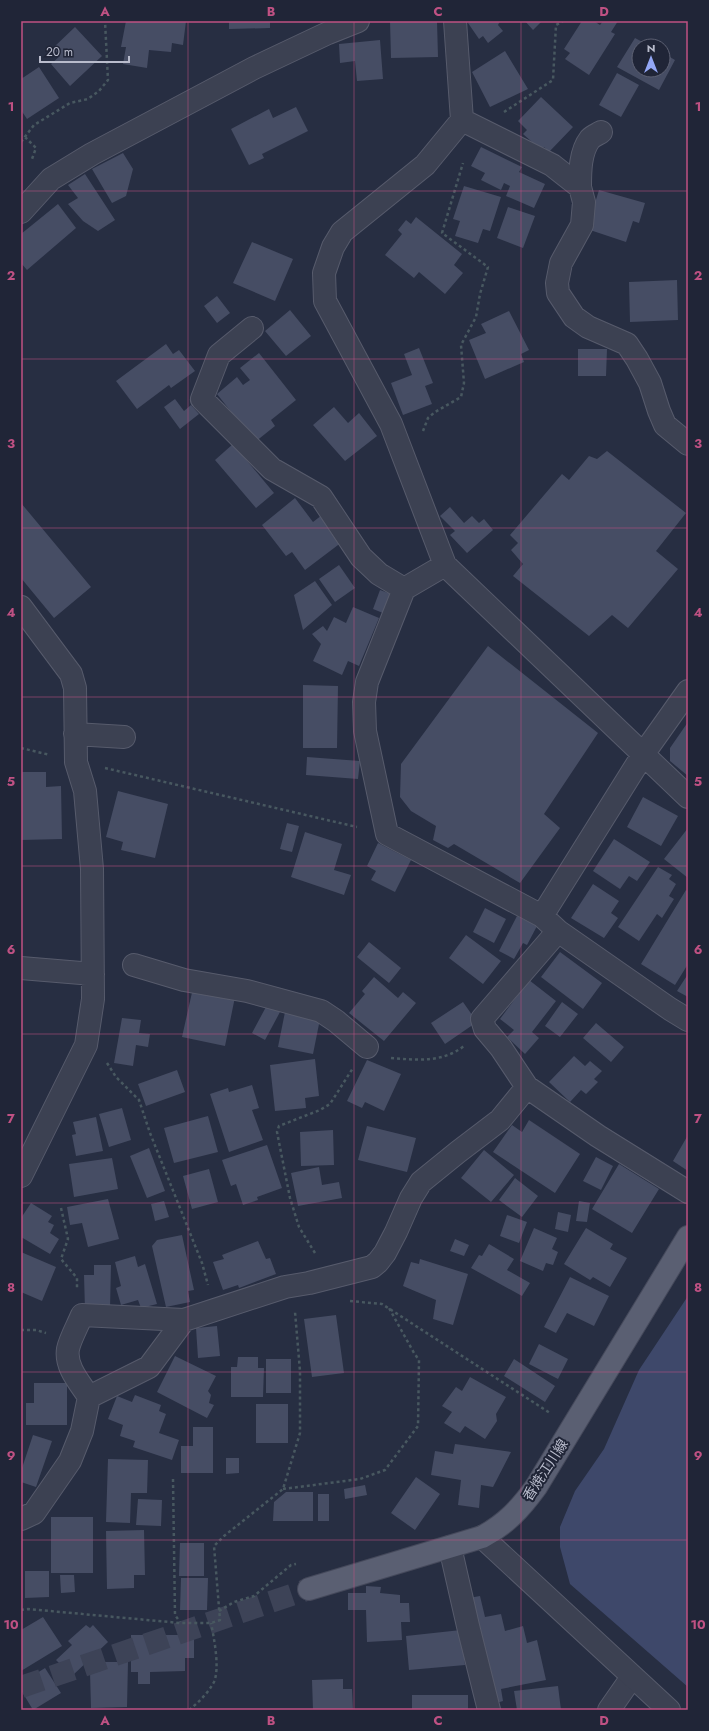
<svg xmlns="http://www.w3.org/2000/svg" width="709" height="1731" font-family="Jost,'Noto Sans JP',sans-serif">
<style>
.water{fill:#3e486a}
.building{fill:#464d64}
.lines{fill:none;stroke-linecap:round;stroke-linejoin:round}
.primary-tunnel{stroke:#3d4357;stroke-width:22;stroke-dasharray:22 11;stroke-linecap:butt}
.minor-casing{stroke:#575b6c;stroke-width:24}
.tertiary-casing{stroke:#575b6c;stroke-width:24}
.primary-casing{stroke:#45495b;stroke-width:24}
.path{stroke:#485860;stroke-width:2.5;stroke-dasharray:3 3;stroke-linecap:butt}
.minor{stroke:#3c4152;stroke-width:22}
.tertiary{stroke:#3c4152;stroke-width:22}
.primary{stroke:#5a5f72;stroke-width:22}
.grid{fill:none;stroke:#bf5183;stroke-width:1;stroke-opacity:0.55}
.labels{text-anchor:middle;stroke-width:4;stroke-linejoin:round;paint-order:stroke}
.street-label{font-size:14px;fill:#b9bccc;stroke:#202537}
.neatline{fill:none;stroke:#bf5183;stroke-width:1.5}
.grid-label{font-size:13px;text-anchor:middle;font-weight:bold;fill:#bf5183}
</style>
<rect width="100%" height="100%" fill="#272e42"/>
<path class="water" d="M688,1296V1687L570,1584L560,1547V1527L575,1491L604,1449L639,1370Z"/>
<path class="building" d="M126,21H186L183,45L172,43L171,52L149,50L147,68L123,64L126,47H121Z
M229,21H270V28L229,29Z
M390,21H437L438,57L391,58Z
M472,21H500L498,25L503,31L488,43L483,36L479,39L468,23Z
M525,21H542L533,30Z
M582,21H594L600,25L603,21H618L611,32L615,34L589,75L565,59L570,53L564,49Z
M75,27L102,56L70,86L51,64L60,56L53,48Z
M635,38L650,46H639V70H663V53L675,60L659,90L617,67Z
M380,40L383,79L357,81L355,61L340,63L339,44Z
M505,51L528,89L490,107L472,72Z
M39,67L59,98L27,119L21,110V79Z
M617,73L639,85L621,117L599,105Z
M541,97L573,127L549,152L544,147L541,150L523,134L527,130L518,121Z
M296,107L308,131L262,154L264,158L249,165L231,129L269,109L273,118Z
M481,147L522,167L519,172L545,184L534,208L506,196L510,186L504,183L501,190L481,180L485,173L471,166Z
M123,153L133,169L126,196L112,203L92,169Z
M85,174L115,220L98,231L83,221L68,204L78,198L68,185Z
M464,186L501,197L490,231L483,229L478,243L455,236L460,221L453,219Z
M599,190L645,203L639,223L633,221L626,242L587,229Z
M58,204L76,228L27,270L21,263V234Z
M508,207L535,216L523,248L497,238Z
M416,217L462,254L454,265L463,273L445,294L419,272L414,278L385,255L402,234L398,230L406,220L411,224Z
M252,242L293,259L275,301L233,283Z
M677,280L678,320L630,322L629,282Z
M217,296L230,313L217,323L204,306Z
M290,310L311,336L286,356L265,331Z
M509,311L529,350L521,354L524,362L485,379L469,340L486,333L481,324Z
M166,344L173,354L179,350L195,371L171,388L169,385L137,409L116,381Z
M419,348L433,383L425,386L432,404L403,415L391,383L412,375L404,354Z
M578,349H607L606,376H578Z
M259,353L296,400L271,420L275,426L255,442L217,394L237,377L243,385L250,380L240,368Z
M175,399L184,411L191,405L199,414L180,429L164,407Z
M334,407L348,423L359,413L377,436L345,461L313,425Z
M233,444L274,493L256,508L215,460Z
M607,451L686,513L656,551L678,569L628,628L612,615L589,636L513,576L523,564L511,550L518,543L510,535L562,474L569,480L589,456L597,459Z
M295,498L313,522L322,515L342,542L305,570L292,552L286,556L262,525Z
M21,503L91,587L54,618L21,578Z
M450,507L464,523L472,516L479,523L484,519L493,530L467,553L450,535L455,531L440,516Z
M339,565L355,588L335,602L319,579Z
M315,581L332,605L303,630L294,595Z
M380,590L391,594L383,613L373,609Z
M353,607L379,618L359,666L348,661L342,675L313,661L321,644L312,634L323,626L327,631L334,617L346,623Z
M488,646L598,733L544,814L560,828L520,883L454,844L448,848L433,840L436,826L411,811L400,797L401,764Z
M303,685L338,686L337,748H303Z
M688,722V776L670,761V748Z
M307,757L360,761L358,779L306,775Z
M21,772H46V787L61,786L62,839L21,840Z
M118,791L168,804L155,858L121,850L123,842L106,837Z
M643,797L678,816L661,846L627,827Z
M287,823L299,826L292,852L280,849Z
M688,828V878L664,859Z
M305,832L342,844L334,870L351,875L344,895L291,877Z
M614,839L650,862L637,881L629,876L620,889L593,871Z
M378,843L411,860L395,892L371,880L376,871L367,866Z
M658,867L672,875L669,879L676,884L669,896L674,899L662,918L657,914L639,941L618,927Z
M593,884L619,901L611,913L618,918L604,938L571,918Z
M686,890L688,892V964L675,985L641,964Z
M485,908L506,919L494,943L473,932Z
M517,916L537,926L527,945L523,943L514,959L499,951Z
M466,935L501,961L483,984L449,958Z
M369,942L401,968L389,983L357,957Z
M560,952L602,983L583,1009L541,977Z
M688,974V997L677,991Z
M374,977L398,998L403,992L416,1003L384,1041L349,1013L365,994L362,991Z
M529,980L556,1001L532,1032L539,1038L525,1054L507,1037L514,1030L500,1019Z
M193,988L235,997L225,1046L182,1037Z
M463,1002L477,1022L445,1044L431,1023Z
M562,1002L578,1014L560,1037L545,1026Z
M267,1005L280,1012L265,1040L252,1033Z
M285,1012L320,1019L313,1054L278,1047Z
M122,1018L141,1020L139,1033L150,1034L148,1047L136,1045L133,1066L114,1063Z
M596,1023L624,1047L611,1062L583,1038Z
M574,1056L585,1066L590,1061L602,1071L594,1079L598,1082L586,1094L581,1090L570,1102L549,1082Z
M315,1059L319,1096L305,1098L306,1108L275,1111L270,1065Z
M367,1060L401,1074L384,1111L365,1102L362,1108L347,1101Z
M177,1070L185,1092L146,1106L138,1084Z
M252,1085L259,1108L252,1110L263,1140L229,1152L210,1094L228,1088L229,1092Z
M122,1108L131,1140L109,1147L99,1114Z
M208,1116L218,1152L174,1163L164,1128Z
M96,1117L103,1151L76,1156L72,1135L76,1134L73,1122Z
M529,1120L580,1154L555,1193L493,1152L512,1125L522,1132Z
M367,1126L416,1138L407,1172L358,1160Z
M333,1130L334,1165L301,1166L300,1132Z
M688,1135V1171L673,1161Z
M267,1145L282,1188L257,1197L258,1200L243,1205L236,1184L231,1186L222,1160Z
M149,1148L165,1191L147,1198L130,1156Z
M484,1150L514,1175L491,1202L461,1178Z
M596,1157L613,1166L601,1190L583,1181Z
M112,1158L118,1189L74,1197L69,1164Z
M619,1164L659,1189L632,1233L592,1209Z
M319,1167L322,1185L339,1182L342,1198L298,1206L291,1173Z
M209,1169L218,1202L192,1209L183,1176Z
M515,1178L538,1196L522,1217L499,1200Z
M108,1199L119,1239L88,1247L82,1223L70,1225L67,1207Z
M164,1201L169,1217L155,1221L151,1204Z
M579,1201L590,1203L587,1222L576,1221Z
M31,1203L52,1216L48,1222L54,1225L50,1233L59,1239L50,1254L21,1237V1218Z
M558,1212L571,1215L568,1232L555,1229Z
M507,1215L527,1222L519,1243L500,1236Z
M534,1228L557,1238L552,1249L558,1252L553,1265L546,1263L543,1271L520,1261Z
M586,1228L613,1244L610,1249L627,1258L610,1287L593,1277L590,1280L564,1264Z
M182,1235L194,1290L188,1291L190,1302L166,1307L152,1246L157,1240Z
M455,1239L469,1245L464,1256L450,1251Z
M258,1241L266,1259L270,1258L276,1274L239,1288L238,1285L223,1290L213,1262L224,1259L222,1255Z
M489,1244L514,1259L507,1270L530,1283L522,1296L471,1268L479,1255L482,1256Z
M21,1252L56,1267L42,1301L21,1292Z
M135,1256L138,1267L145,1264L157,1304L141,1308L138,1300L121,1305L116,1288L121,1286L115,1262Z
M420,1259L468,1274L453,1325L433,1319L436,1300L403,1286L411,1262L419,1264Z
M94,1265H111L110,1309L85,1310L84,1275H94Z
M570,1277L609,1296L594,1326L567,1313L556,1333L544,1327Z
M336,1315L344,1373L312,1377L304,1319Z
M217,1326L220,1356L198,1358L196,1328Z
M539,1344L568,1359L558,1379L529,1364Z
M175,1356L216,1376L208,1391L211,1395L209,1403L214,1405L207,1418L157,1392Z
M238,1357H258V1368H264L263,1397H231V1367H237Z
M266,1359H291V1393H266Z
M514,1359L555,1386L545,1402L504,1376Z
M470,1377L506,1397L496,1414L497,1421L485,1439L465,1426L460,1433L444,1423L452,1412L442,1406L456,1387L462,1391Z
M34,1383H67V1425H26V1403H34Z
M135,1395L161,1405L159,1411L166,1414L159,1433L179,1440L172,1460L133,1447L135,1441L120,1436L123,1425L108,1419L117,1396L132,1402Z
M256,1404H288V1443H256Z
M193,1427H213V1473H181V1446H193Z
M33,1435L52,1441L36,1487L21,1482V1471Z
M455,1444L511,1452L493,1487L481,1485L479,1508L458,1505L461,1480L431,1475L435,1451L453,1454Z
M226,1458H239V1473L226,1474Z
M108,1459L148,1460L147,1493H131L130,1523L106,1522Z
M416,1477L440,1494L415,1530L391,1513Z
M365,1485L367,1495L345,1499L344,1489Z
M286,1492H313V1521H273L274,1502Z
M318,1494H329V1521H318Z
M138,1499L162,1500L161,1526L136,1525Z
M51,1517H93V1573H51Z
M144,1530L145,1575H134V1588L107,1589L106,1531Z
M180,1543H204V1576H179Z
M25,1571H49V1597L25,1598Z
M60,1575H74L75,1592L61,1593Z
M181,1578H208L207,1610H180Z
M366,1586L381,1587L380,1593L400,1595V1603H409L410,1622H401L402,1640L367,1642L366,1610H348V1593H366Z
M480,1596L485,1617L501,1614L505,1631L523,1626L527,1643L537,1640L546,1680L501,1689L503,1701L493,1704L469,1598Z
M43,1617L62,1646L21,1671V1630Z
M86,1625L90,1628L93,1625L108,1642L72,1676L56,1660L72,1645L68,1641Z
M461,1630L465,1665L409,1670L406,1636Z
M131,1635H194V1658H185V1671L150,1672V1684H138V1672H131Z
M101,1662H128L127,1707L91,1708L90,1672L101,1671Z
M45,1668L61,1693L33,1710L21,1690V1683Z
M343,1679V1689H352L353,1710H313L312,1680Z
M558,1686L561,1710H517L514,1691Z
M412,1695H468V1710H412Z"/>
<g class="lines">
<path class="primary-tunnel" d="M21,1687L309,1589"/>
<g class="minor-casing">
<path id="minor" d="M455,21L462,120L425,165L342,232L333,247L324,273L325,301L391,424L445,565L688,797
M462,120L552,165L580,187L584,202L582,225L561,263L557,283L558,293L574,317L588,327L627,344L637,359L650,383L659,411L665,425L688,444
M580,187C580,172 580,152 590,139C593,136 598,134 601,132
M21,212L51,179L92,154L254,68L328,33L358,21
M252,328L219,355L202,399L272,469L321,497L361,557L379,574L404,589
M445,565L404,589L367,682L364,702L365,731L387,834L542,916L558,931L670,1009L688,1020
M21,607L71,674L75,688L76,762L85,791L92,869L93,999L86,1045L21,1176
M75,734L124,737
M542,916L644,753L688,691
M134,965L184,980L247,991L321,1011L336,1021L367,1047
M21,968L93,974
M527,1087L501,1048L485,1029L482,1019L558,931
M89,1397C80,1383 65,1367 68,1349C70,1339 78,1325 82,1315L184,1320
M21,1519L34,1513L70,1461L82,1431L89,1397L149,1367L184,1320L285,1287L309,1283L372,1267L378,1262L385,1253L396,1232L411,1198L421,1182L458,1152L500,1120L527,1087L598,1136L688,1192
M450,1547L468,1626L489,1710
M609,1710L632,1677"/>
</g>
<g class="tertiary-casing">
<path id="tertiary" d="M482,1537L669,1710"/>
</g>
<g class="primary-casing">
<path id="primary" d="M309,1589L482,1537C506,1524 520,1509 536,1487L688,1237"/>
</g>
<path class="path" d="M504,112L553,80L556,25L563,21
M25,137L36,148L32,159
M21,142L34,125L70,103L88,99L99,91L108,80L105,21
M423,431L428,418L435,412L461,397L464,383L461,345L476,317L480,294L488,267L442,233L463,163
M21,748L50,755
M105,768L357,827
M391,1058C417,1060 442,1063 464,1046
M107,1063L116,1077L139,1100L150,1133L202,1263L208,1285
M61,1208L68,1239L61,1259L77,1278V1289
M315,1253L299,1227L290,1198L277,1132L279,1126L320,1110L330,1104L353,1068
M350,1301L382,1304L550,1413
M21,1330H36L46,1333
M173,1479L175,1615L180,1622
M283,1489L360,1479L385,1470L418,1426L419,1360L414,1353L389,1308
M21,1610L28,1609L180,1623H211L220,1620L214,1546L224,1536L283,1489L300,1433V1371L295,1312
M219,1611L234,1602L254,1596L291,1565L296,1564
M189,1710C199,1702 208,1693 214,1682C220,1668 214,1638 211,1623"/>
<use href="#minor" class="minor"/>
<use href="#tertiary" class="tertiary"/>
<use href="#primary" class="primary"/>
</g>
<path class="grid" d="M188,21V1710M354,21V1710M521,21V1710M21,191H688M21,359H688M21,528H688M21,697H688M21,866H688M21,1034H688M21,1203H688M21,1372H688M21,1540H688"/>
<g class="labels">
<g class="street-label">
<text transform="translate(545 1470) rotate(-57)" y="5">香焼江川線</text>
</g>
</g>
<rect width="709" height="1731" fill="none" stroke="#202537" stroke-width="44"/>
<g transform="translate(651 58)"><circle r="19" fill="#202537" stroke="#5d6173"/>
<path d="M0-3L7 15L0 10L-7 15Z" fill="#93a7f6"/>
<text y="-6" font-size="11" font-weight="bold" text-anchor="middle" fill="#b9bccc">N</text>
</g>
<path d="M40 56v6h89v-6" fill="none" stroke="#b9bccc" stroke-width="2"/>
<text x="46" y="56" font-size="12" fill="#b9bccc" stroke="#202537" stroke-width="3" paint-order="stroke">20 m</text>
<rect x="22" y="22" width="665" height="1687" class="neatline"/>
<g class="grid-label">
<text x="105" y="16">A</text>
<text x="271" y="16">B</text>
<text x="438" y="16">C</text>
<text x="604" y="16">D</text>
<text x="11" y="111">1</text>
<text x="698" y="111">1</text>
<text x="11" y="280">2</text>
<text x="698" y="280">2</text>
<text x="11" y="448">3</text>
<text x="698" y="448">3</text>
<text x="11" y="617">4</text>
<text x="698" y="617">4</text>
<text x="11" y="786">5</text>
<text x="698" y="786">5</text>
<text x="11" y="954">6</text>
<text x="698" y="954">6</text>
<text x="11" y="1123">7</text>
<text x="698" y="1123">7</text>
<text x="11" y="1292">8</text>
<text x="698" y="1292">8</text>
<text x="11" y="1460">9</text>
<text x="698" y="1460">9</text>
<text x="11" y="1629">10</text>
<text x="698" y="1629">10</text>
<text x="105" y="1725">A</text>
<text x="271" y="1725">B</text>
<text x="438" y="1725">C</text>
<text x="604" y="1725">D</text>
</g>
</svg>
